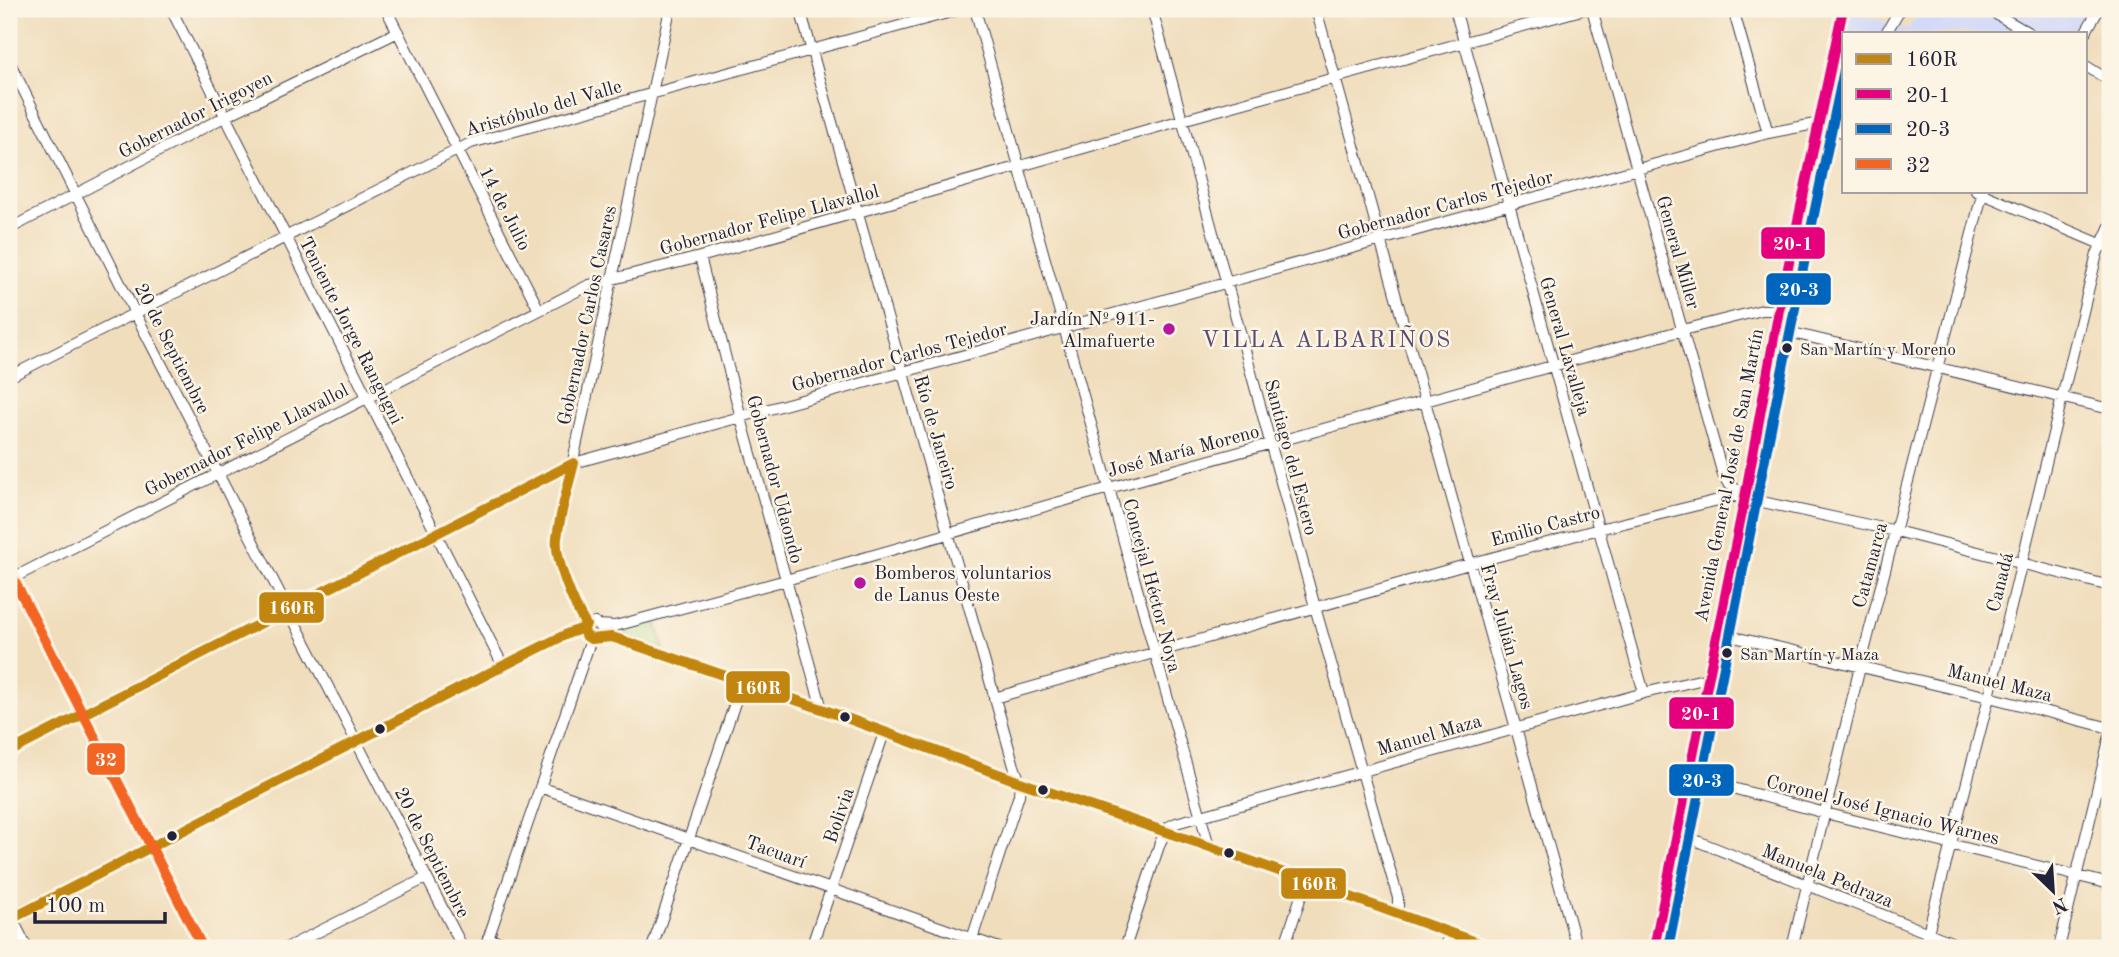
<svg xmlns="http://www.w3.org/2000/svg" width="2119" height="957" font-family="'Old Standard TT',serif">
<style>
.built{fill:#d2d9f9}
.green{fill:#a2cf7d;stroke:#62785c;stroke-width:2}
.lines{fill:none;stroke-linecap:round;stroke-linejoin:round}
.minor-casing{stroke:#413e4e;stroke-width:12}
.major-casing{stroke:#413e4e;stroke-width:15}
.minor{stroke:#fff;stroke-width:10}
.major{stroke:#fff;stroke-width:12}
.bus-1-casing{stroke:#fcf5e5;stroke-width:16}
.bus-2-casing{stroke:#fcf5e5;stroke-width:16}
.bus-3-casing{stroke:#fcf5e5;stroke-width:16}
.bus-4-casing{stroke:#fcf5e5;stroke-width:16}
.bus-1{stroke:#c2850f;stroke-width:10}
.bus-2{stroke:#e5007d;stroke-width:10}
.bus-3{stroke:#0065bd;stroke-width:10}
.bus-4{stroke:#f26522;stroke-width:10}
.poi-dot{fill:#b5179e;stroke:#fcf5e5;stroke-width:2.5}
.bus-dot{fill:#22223b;stroke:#fcf5e5;stroke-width:2.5}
.labels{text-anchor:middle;stroke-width:5;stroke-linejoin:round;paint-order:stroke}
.bus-label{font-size:17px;fill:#22223b;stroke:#fcf5e5;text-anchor:start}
.street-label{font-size:19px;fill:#22223b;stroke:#fcf5e5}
.poi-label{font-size:19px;fill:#22223b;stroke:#fcf5e5;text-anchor:end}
.quarter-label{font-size:23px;letter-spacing:2px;fill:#594b74;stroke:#fcf5e5}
.line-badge{stroke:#fcf5e5;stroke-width:2.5}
.badge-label{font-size:19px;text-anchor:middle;font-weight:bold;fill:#fff}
</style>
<rect width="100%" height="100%" fill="#fcf5e5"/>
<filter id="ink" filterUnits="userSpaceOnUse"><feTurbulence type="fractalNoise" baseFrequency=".0143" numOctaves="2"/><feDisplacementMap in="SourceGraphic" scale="14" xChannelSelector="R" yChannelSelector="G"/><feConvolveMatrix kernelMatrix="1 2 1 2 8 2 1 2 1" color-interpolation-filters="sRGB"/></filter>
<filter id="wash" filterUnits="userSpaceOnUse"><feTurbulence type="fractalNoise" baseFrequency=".00686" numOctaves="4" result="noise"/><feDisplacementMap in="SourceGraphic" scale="28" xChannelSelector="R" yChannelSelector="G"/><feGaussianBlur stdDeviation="1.57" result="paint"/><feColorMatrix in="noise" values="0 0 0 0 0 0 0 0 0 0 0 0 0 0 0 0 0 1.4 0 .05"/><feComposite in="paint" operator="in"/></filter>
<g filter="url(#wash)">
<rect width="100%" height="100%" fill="#f0ddbc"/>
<path class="built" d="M1921,9H2087L2071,33H1844V129L1826,122L1848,11L1908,29Z"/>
<path class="green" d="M655,617L664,650L626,636L623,631L626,626Z"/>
</g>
<g filter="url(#ink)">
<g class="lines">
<g class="minor-casing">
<path id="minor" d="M171,9L503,666
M386,9L539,310
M800,9L1014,766L1020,782
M975,9L1209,846
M1152,9L1315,607L1398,898V914
M1316,9L1577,948
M1455,9L1644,693
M1592,9L1723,475L1728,483L1744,496
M1733,9L1768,133
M1987,9L2029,33
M1886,33L1900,9
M2085,33L2099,9
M9,61L135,313L463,948
M2086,66L2110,81
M1820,123L1831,115L1844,100
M1976,191L2110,248
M9,229L226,116L398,32
M700,257L741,418L822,709
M1776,329L2110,409
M9,377L471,143L962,9
M9,570L203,948
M9,580L589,285L700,257L1182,120L1585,9
M586,625L595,623L612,637L822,709L1020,782C1070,795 1117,816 1166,832C1275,868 1383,909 1492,948
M586,625C573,607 558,563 556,540L670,9
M598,625L615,626L786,580L1109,488L1683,330L1762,310H1779
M1717,633L1989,697L2110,728
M994,698L1469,564L1599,529L1735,496L1896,531L2110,586
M9,752L574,463L1768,133L1820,123L1844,133
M1688,776L1825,813L2110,884
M540,787L999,948
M1677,833L1966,948
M9,912L27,948
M9,920L503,666L569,633L584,628
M488,938L516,948
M286,948L426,878
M485,948L591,639
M652,948L742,682
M811,948L884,733
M969,948L1019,795L1020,782
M1125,948L1160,843L1168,827L1176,823L1644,693L1708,678
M1284,948L1306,881
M1444,948L1450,933
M1792,948L1860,667L1983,191
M1924,948L1989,697L2097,254L2110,226
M2059,948L2110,736"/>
</g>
<g class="major-casing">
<path id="major" d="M1654,948L1745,497L1779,310L1843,9"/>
</g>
<use href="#minor" class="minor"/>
<use href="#major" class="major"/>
<g class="bus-1-casing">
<path id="bus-1" d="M574,463C568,487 560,513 557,538C554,559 574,606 586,625
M584,628L585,635L591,639L612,637L822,709L1020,782L1248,860L1492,948
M9,752L574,463
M9,920L503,666L569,633L584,628"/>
</g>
<g class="bus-2-casing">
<path id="bus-2" d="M1654,948L1745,497L1779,310L1843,9"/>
</g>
<g class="bus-3-casing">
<path id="bus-3" d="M1668,948C1727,656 1782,362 1844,70"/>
</g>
<g class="bus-4-casing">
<path id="bus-4" d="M9,570L203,948"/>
</g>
<use href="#bus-1" class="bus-1"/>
<use href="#bus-2" class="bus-2"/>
<use href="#bus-3" class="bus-3"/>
<use href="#bus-4" class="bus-4"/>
</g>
</g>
<g class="poi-dot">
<circle cx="1169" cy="329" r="7"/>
<circle cx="860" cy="583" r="7"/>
</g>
<g class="bus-dot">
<circle cx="1787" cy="348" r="6"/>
<circle cx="1727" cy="653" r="6"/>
<circle cx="845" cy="717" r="6"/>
<circle cx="380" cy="729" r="6"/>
<circle cx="1043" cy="790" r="6"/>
<circle cx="172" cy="836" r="6"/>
<circle cx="1229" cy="853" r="6"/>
</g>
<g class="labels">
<g class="bus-label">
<text x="1800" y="355">San Martín y Moreno</text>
<text x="1740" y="660">San Martín y Maza</text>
</g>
<g class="street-label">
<text transform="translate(543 107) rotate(-16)" y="7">Aristóbulo del Valle</text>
<text transform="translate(195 114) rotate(-27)" y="7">Gobernador Irigoyen</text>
<text transform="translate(1445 204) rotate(-15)" y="7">Gobernador Carlos Tejedor</text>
<text transform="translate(506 208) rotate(63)" y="7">14 de Julio</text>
<text transform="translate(769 219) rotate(-15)" y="7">Gobernador Felipe Llavallol</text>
<text transform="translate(1679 252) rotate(74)" y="7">General Miller</text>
<text transform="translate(586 315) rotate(-78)" y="7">Gobernador Carlos Casares</text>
<text transform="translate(352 330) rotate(63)" y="7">Teniente Jorge Rangugni</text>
<text transform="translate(1566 346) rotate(74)" y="7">General Lavalleja</text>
<text transform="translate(173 348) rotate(63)" y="7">20 de Septiembre</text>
<text transform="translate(899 356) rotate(-15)" y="7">Gobernador Carlos Tejedor</text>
<text transform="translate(937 432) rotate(74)" y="7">Río de Janeiro</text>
<text transform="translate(246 439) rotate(-27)" y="7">Gobernador Felipe Llavallol</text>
<text transform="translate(1183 450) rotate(-15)" y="7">José María Moreno</text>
<text transform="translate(1292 457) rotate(75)" y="7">Santiago del Estero</text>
<text transform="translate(1728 475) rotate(-79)" y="7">Avenida General José de San Martín</text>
<text transform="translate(776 479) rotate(75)" y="7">Gobernador Udaondo</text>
<text transform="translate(1545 525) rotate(-15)" y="7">Emilio Castro</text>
<text transform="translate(1869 565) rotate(-75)" y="7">Catamarca</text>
<text transform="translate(1999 582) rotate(-76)" y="7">Canadá</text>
<text transform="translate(1153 585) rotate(75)" y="7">Concejal Héctor Noya</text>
<text transform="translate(1508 636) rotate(74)" y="7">Fray Julián Lagos</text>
<text transform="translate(2000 682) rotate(14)" y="7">Manuel Maza</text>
<text transform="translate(1429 734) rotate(-16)" y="7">Manuel Maza</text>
<text transform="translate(1883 809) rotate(14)" y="7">Coronel José Ignacio Warnes</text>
<text transform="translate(838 815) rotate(-71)" y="7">Bolivia</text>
<text transform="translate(776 851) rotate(20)" y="7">Tacuarí</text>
<text transform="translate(433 852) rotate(63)" y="7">20 de Septiembre</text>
<text transform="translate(1828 875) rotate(22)" y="7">Manuela Pedraza</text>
</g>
<g class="poi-label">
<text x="1155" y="325">Jardín Nº 911-<tspan x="1155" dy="22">Almafuerte</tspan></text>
<text x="874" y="579" text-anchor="start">Bomberos voluntarios<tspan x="874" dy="22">de Lanus Oeste</tspan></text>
</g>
<g class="quarter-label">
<text x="1327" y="347">VILLA ALBARIÑOS</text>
</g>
</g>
<g class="line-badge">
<rect x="1760" y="226" width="66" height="34" rx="7" fill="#e5007d"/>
<rect x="1765" y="272" width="67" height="34" rx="7" fill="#0065bd"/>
<rect x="258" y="591" width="67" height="33" rx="7" fill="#c2850f"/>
<rect x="725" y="670" width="66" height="34" rx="7" fill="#c2850f"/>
<rect x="1668" y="696" width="67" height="34" rx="7" fill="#e5007d"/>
<rect x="86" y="742" width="40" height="34" rx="7" fill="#f26522"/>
<rect x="1668" y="763" width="67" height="34" rx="7" fill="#0065bd"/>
<rect x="1280" y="867" width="67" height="33" rx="7" fill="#c2850f"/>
</g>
<g class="badge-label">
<text x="1793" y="250">20-1</text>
<text x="1799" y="296">20-3</text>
<text x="292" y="614">160R</text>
<text x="758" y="694">160R</text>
<text x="1701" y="720">20-1</text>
<text x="106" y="766">32</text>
<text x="1702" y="787">20-3</text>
<text x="1314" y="890">160R</text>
</g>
<rect width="2119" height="957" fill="none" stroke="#fcf5e5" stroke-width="35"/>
<rect x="1842" y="32" width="245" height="161" fill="#fcf5e5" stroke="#a5a1a1" stroke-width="2"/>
<rect x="1856" y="54" width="35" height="10" fill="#c2850f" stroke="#a5a1a1" stroke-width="2"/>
<text x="1906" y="66" font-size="21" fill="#22223b">160R</text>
<rect x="1856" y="89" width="35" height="10" fill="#e5007d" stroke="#a5a1a1" stroke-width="2"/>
<text x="1906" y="102" font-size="21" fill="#22223b">20-1</text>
<rect x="1856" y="124" width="35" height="10" fill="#0065bd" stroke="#a5a1a1" stroke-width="2"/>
<text x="1906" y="136" font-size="21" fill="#22223b">20-3</text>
<rect x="1856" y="159" width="35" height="10" fill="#f26522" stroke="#a5a1a1" stroke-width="2"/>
<text x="1906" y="172" font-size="21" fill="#22223b">32</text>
<g transform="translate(2053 891) rotate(155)" stroke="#fcf5e5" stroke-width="5" paint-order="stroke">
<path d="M0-5L12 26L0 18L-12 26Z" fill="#22223b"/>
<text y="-10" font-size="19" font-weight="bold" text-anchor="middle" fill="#22223b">N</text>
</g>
<path d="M35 912v10h130v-10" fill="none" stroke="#22223b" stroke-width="3.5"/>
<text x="46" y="912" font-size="21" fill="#22223b" stroke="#fcf5e5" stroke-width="5" paint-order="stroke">100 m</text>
</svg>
